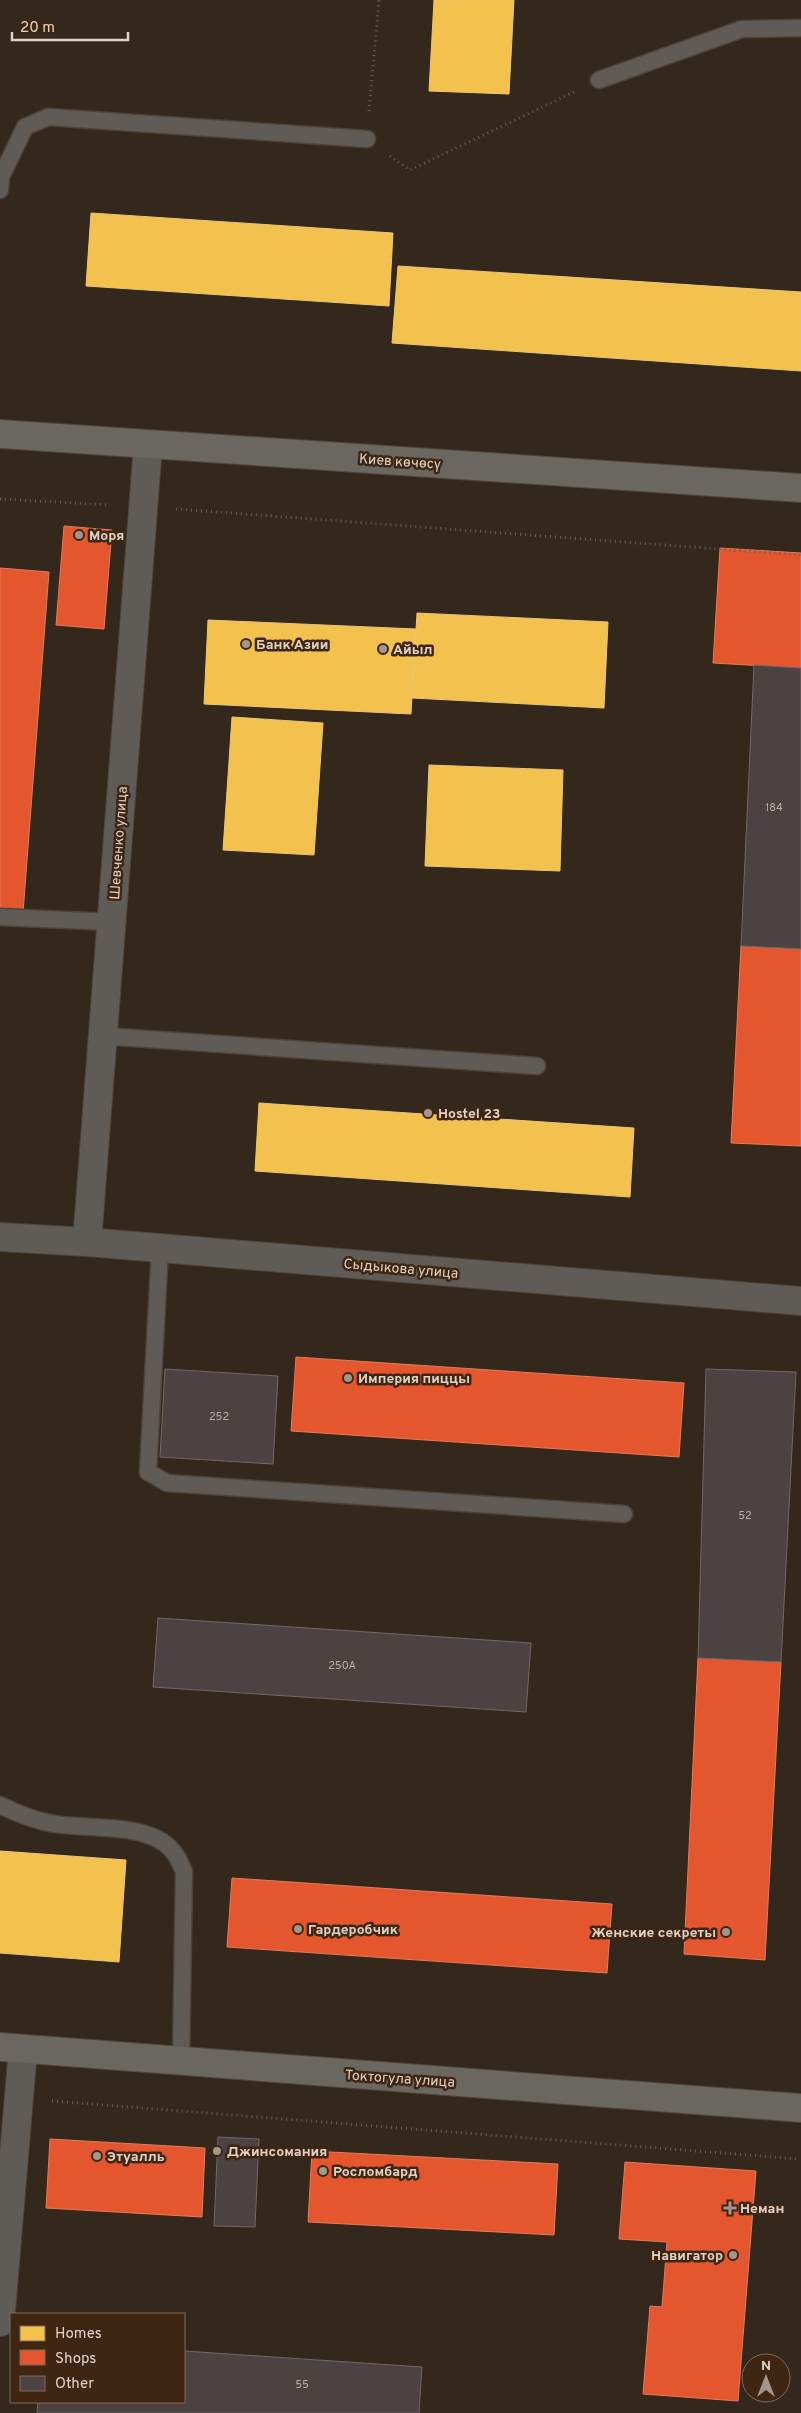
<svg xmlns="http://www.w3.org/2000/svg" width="801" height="2413" font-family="Overpass,sans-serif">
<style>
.homes{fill:#f2c14e;stroke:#edc672}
.shops{fill:#e4572e;stroke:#e37c5b}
.building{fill:#4d4242;stroke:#736868}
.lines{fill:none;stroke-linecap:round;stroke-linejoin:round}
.lane-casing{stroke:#4e433a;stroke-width:19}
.street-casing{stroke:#4e433a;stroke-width:30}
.secondary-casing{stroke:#4e433a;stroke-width:30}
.path{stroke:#655f59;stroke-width:3;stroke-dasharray:1 4;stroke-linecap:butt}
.lane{stroke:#5f5c57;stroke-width:16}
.street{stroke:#5f5c57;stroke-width:28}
.secondary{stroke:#6a6660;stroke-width:28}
.poi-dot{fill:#a4968a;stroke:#3f2612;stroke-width:2}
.labels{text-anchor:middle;stroke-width:5;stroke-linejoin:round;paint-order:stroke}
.number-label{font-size:11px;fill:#bcada4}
.street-label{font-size:14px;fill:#e1d1c5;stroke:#3f2612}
.poi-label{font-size:14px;font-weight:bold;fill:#e1d1c5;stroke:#3f2612;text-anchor:start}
</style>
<rect width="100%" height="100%" fill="#34271c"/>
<path class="homes" d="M434,0H514L509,94L429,91Z
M91,213L393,233L389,306L86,286Z
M398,266L801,292V371L392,343Z
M417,613L608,622L604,708L412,698Z
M208,620L416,629L411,714L204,704Z
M232,717L323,723L314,855L223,850Z
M429,765L563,770L560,871L425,866Z
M259,1103L634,1128L630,1197L255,1171Z
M0,1851L126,1860L119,1962L0,1953Z"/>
<path class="shops" d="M64,526L112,530L104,629L56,625Z
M720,548L801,553V668L713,663Z
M0,568L49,572L23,913L0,911Z
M741,946L801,949V1146L731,1143Z
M296,1357L684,1383L679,1457L291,1431Z
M698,1658L781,1662L765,1960L684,1954Z
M232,1878L612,1904L607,1973L227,1947Z
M50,2139L205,2148L202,2217L46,2208Z
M312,2151L558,2164L554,2235L308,2222Z
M625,2162L756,2171L738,2401L643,2394L650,2306L662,2307L667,2242L619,2239Z"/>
<path class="building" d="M754,665L801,668V949L741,946Z
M165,1369L278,1376L273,1464L160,1457Z
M706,1369L796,1372L781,1662L698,1658Z
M158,1618L531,1643L526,1712L153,1687Z
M218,2137L259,2139L255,2227L214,2226Z
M184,2351L422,2367L419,2413H37L38,2402H184Z"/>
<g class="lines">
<g class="lane-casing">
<path id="lane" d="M599,80L742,29L801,28
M0,190L1,177L25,127L48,117L367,139
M0,917L112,922
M103,1036L537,1066
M160,1248L148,1472L167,1483L624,1514
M0,1805C18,1814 35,1821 55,1824C89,1830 153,1821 175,1854C179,1859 181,1866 184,1871L181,2061"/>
</g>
<g class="street-casing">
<path id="street" d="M0,1237L87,1242L801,1301
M87,1242L148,445
M0,2322L23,2049"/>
</g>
<g class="secondary-casing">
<path id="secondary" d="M0,434L801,488
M0,2047L801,2108"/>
</g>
<path class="path" d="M369,111L379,0
M390,156L410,170L574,92
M0,499L110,505
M176,509L801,555
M52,2101L799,2159"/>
<use href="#lane" class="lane"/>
<use href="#street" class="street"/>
<use href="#secondary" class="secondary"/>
</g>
<g class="poi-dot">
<circle cx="79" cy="535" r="5"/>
<circle cx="246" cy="644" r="5"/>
<circle cx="383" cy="649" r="5"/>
<circle cx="428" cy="1113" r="5"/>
<circle cx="348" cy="1378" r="5"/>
<circle cx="298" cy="1929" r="5"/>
<circle cx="726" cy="1932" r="5"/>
<circle cx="217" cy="2151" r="5"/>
<circle cx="97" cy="2156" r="5"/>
<circle cx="323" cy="2171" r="5"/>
<path d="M727.5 2200.5h5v5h5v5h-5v5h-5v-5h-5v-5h5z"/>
<circle cx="733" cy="2255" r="5"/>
</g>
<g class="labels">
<g class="number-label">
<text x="774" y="811">184</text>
<text x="219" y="1420">252</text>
<text x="745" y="1519">52</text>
<text x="342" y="1669">250А</text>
<text x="302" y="2388">55</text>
</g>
<g class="street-label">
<text transform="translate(400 461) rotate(4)" y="5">Киев көчөсү</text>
<text transform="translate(118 843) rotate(-86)" y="5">Шевченко улица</text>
<text transform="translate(401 1268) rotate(5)" y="5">Сыдыкова улица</text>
<text transform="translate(400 2078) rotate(4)" y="5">Токтогула улица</text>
</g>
<g class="poi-label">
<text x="89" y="540">Моря</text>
<text x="256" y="649">Банк Азии</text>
<text x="393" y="654">Айыл</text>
<text x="438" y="1118">Hostel 23</text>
<text x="358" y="1383">Империя пиццы</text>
<text x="308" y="1934">Гардеробчик</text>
<text x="716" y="1937" text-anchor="end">Женские секреты</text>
<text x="227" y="2156">Джинсомания</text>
<text x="107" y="2161">Этуалль</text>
<text x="333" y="2176">Росломбард</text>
<text x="740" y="2213">Неман</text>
<text x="723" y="2260" text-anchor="end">Навигатор</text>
</g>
</g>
<rect x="10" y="2313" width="175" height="90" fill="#3f2612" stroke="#806a5a"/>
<rect x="20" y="2326" width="25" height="15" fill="#f2c14e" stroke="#806a5a"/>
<text x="55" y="2338" font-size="15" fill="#e1d1c5">Homes</text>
<rect x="20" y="2350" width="25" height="15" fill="#e4572e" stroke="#806a5a"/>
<text x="55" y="2363" font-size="15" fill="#e1d1c5">Shops</text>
<rect x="20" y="2376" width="25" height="15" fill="#4d4242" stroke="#806a5a"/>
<text x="55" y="2388" font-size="15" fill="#e1d1c5">Other</text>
<g transform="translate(766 2378)"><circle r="24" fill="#3f2612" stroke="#806a5a"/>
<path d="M0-4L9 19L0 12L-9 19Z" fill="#a4968a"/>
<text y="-8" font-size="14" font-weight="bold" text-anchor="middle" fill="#e1d1c5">N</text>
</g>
<path d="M12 32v8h116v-8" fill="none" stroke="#e1d1c5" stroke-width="2.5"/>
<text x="20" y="32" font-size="15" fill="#e1d1c5" stroke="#3f2612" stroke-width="4" paint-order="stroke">20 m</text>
</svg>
